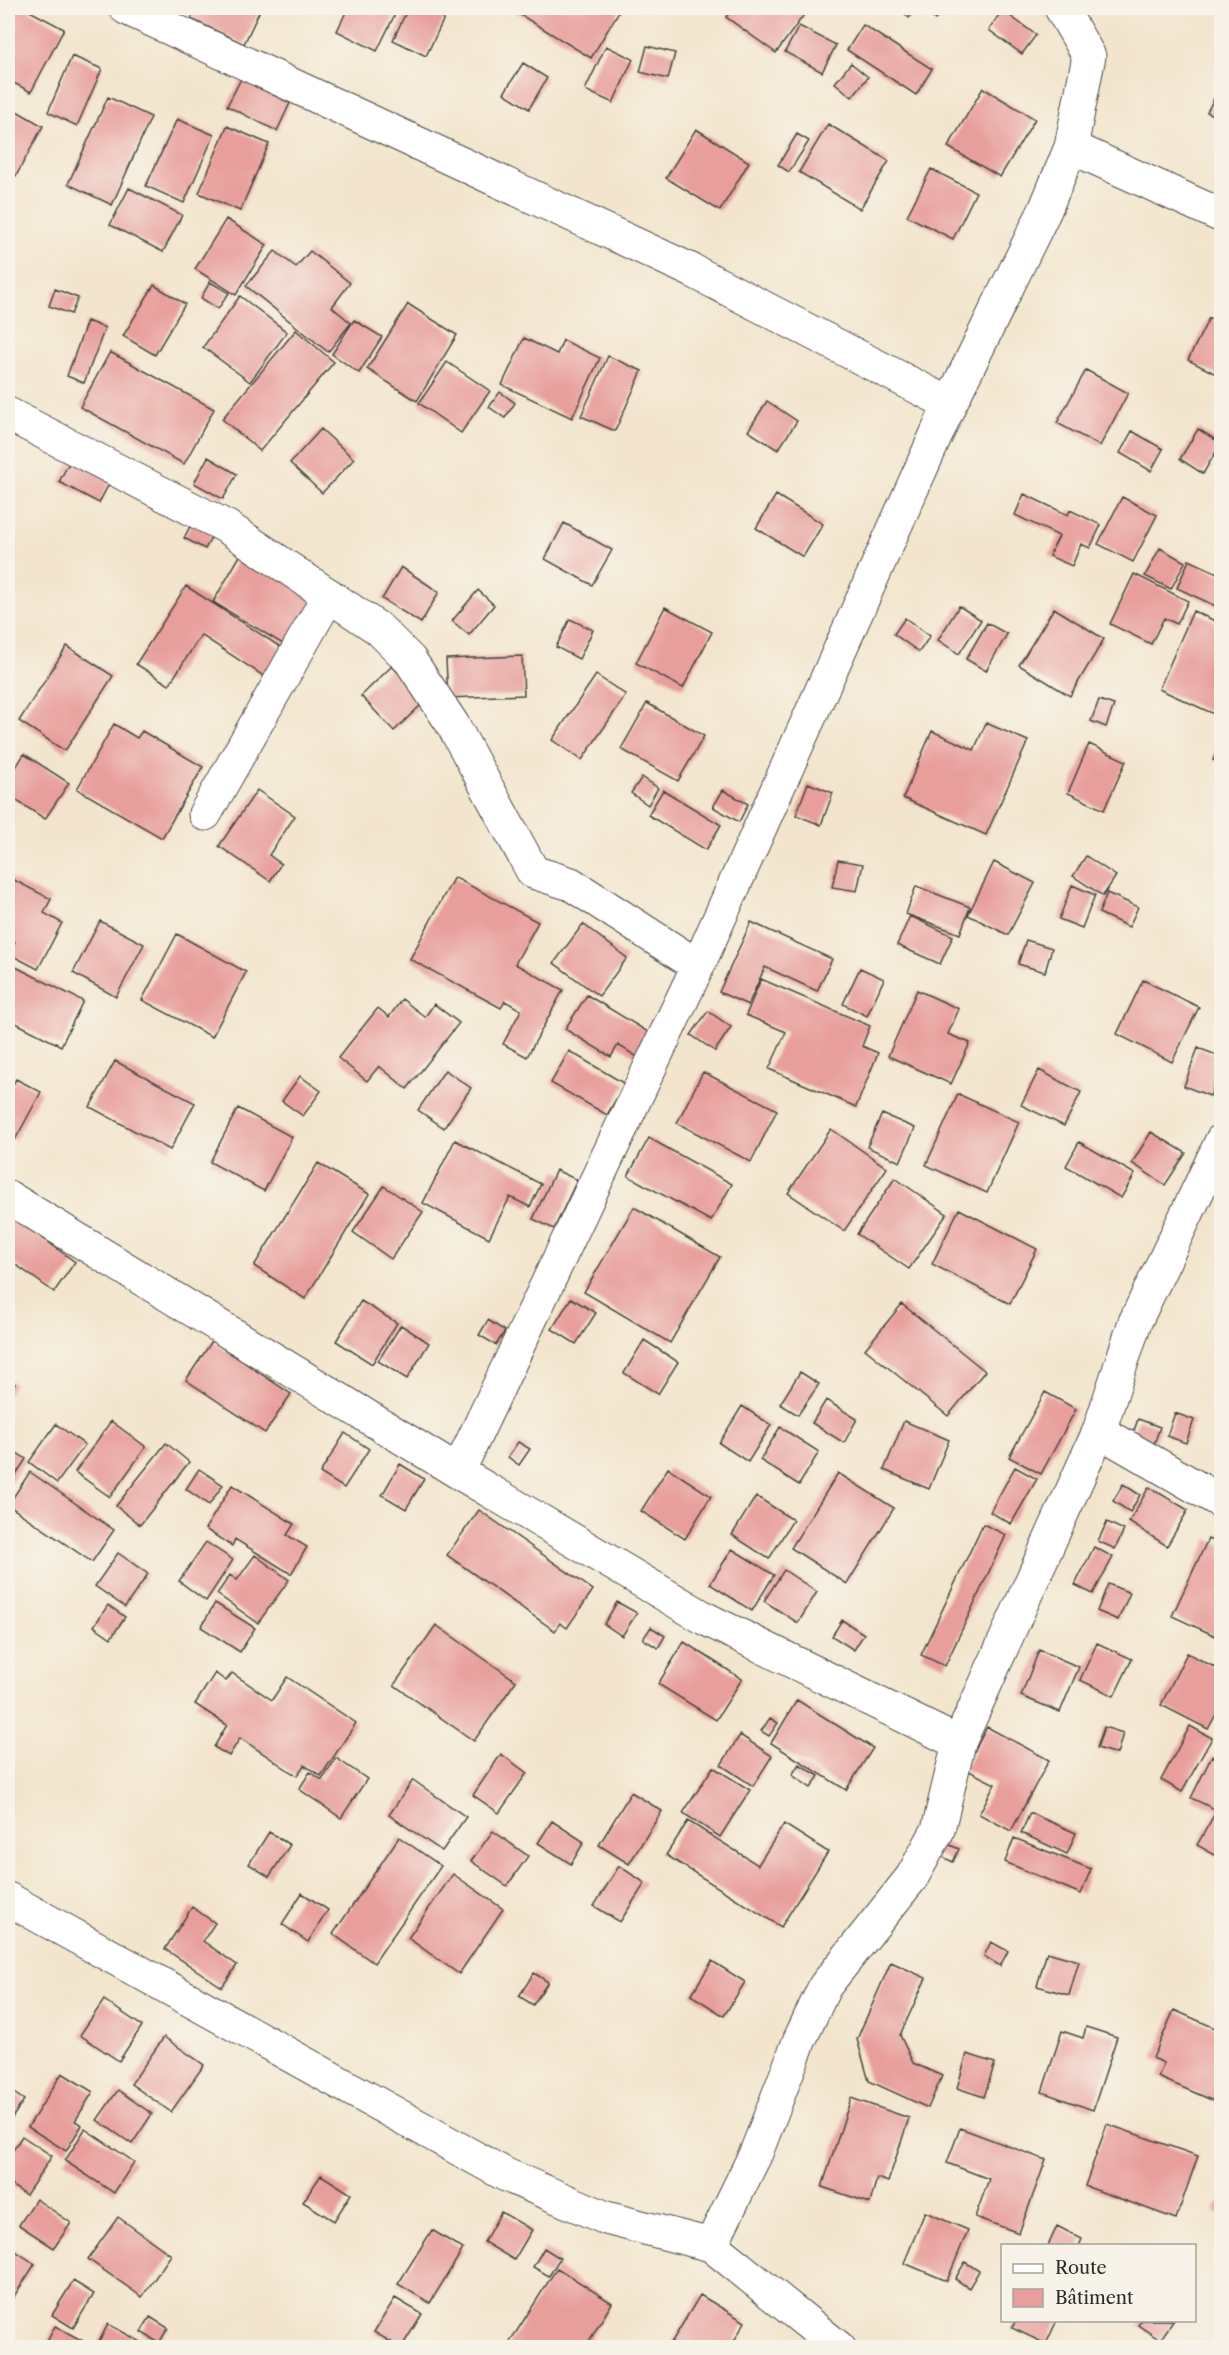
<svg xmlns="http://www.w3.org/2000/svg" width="1229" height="2355" font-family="'Libre Caslon Text',serif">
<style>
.building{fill:#e89e9b}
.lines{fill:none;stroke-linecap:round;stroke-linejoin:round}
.minor-casing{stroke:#494743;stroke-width:35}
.minor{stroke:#fff;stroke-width:33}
</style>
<rect width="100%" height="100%" fill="#f7f3e8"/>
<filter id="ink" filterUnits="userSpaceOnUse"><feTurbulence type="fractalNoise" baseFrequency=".0167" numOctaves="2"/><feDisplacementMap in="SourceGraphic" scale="12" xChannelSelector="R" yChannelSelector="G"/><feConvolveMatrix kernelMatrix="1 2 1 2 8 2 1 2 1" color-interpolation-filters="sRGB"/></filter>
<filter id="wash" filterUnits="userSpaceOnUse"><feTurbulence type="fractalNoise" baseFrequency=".008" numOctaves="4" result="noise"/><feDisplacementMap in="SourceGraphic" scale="24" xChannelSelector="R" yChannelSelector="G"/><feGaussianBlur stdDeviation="1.35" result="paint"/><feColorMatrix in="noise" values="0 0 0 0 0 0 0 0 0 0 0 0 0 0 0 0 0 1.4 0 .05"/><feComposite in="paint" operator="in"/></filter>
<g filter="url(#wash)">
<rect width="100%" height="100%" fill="#f3e5cd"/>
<g id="blocks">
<path class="building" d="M8,8H24L64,29L31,92L8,80Z
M196,8H261L244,44L191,19Z
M348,8H398L377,51L337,31Z
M408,8H449L426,56L393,40Z
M509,8H621L591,58Z
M733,8H809L776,53L726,17Z
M899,8H918L909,18Z
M921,8H946L935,20Z
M1002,10L1036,35L1022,54L989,30Z
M863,25L932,69L916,95L847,50Z
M799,26L836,45L822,72L785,52Z
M606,46L633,59L613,103L585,90Z
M647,46L675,53L668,79L640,72Z
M72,56L102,69L77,126L48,112Z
M523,63L547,78L529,109L504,93Z
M851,63L868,77L852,97L835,83Z
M241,79L290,103L277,131L227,106Z
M1220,87L1222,88V120L1207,112Z
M983,88L1035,119L1000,177L948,147Z
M108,97L151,117L112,205L68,184Z
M8,106L43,126L16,176L8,171Z
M177,119L214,135L184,203L146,186Z
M828,124L889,161L860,209L799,172Z
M227,126L269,144L240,211L199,193Z
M696,129L749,162L720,211L666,178Z
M797,134L809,141L789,172L778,165Z
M931,169L976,192L953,239L907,216Z
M129,188L182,215L163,252L110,225Z
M226,219L267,245L236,295L195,269Z
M275,251L296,267L310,251L350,283L332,307L351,323L328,352L246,286Z
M210,282L229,293L218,309L201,298Z
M154,285L185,304L155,355L123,336Z
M55,289L78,298L71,314L49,306Z
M240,296L287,332L250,382L203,347Z
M408,304L457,335L417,401L367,369Z
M1209,318L1222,324V377L1188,360Z
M354,320L382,337L359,373L332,354Z
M87,321L105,328L84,383L67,376Z
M296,330L334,362L260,451L222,419Z
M524,338L557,354L563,340L600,358L572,418L502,385Z
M110,352L214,409L184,464L80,407Z
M608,356L642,371L615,431L581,416Z
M447,362L490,391L461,433L419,403Z
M1086,370L1128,393L1100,446L1057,423Z
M500,392L515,403L505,418L489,407Z
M767,401L797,421L778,450L748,431Z
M321,429L354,459L322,493L290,463Z
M1198,429L1221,443L1203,474L1180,459Z
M1132,431L1163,449L1151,471L1120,453Z
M72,457L112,478L99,503L59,482Z
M208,457L237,474L223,499L194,483Z
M1024,494L1068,515L1070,510L1101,525L1090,548L1081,544L1072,566L1049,556L1059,536L1015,515Z
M776,495L823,524L803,557L756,528Z
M1122,497L1157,515L1133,562L1098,544Z
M195,517L216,529L205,549L184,538Z
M564,523L612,550L592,585L545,559Z
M1160,548L1185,562L1171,589L1145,576Z
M241,554L321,602L293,650L213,602Z
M1189,560L1222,575V609L1177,588Z
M401,567L439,592L421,623L382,599Z
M1134,574L1188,601L1177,624L1164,618L1151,644L1110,624Z
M186,586L282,648L265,677L201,635L169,685L136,664Z
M478,590L494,605L469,635L452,621Z
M959,606L981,620L959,654L938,640Z
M665,607L712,632L683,688L636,663Z
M1054,608L1104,639L1070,696L1019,665Z
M1193,611L1222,624V697L1214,714L1159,689Z
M905,618L930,636L919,652L894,634Z
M570,619L593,630L579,659L556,647Z
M987,623L1007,634L986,671L966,659Z
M67,646L113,676L65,751L19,721Z
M522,656L524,695L448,698L446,659Z
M392,666L425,701L394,731L361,696Z
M596,675L626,695L582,760L552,740Z
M1099,700L1114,705L1106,727L1091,721Z
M647,703L704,736L678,781L621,749Z
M986,723L1028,741L986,835L903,798L932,731L974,750Z
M114,724L137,738L142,731L203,767L162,838L77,789Z
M1222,739V763L1213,760Z
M1089,744L1126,761L1104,810L1068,793Z
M24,754L69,783L45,819L8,795V781Z
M642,777L658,788L648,805L631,793Z
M808,783L833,793L821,825L796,815Z
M257,790L295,816L269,855L281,864L270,881L219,846Z
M663,790L721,825L706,850L648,815Z
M723,790L748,804L739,822L713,807Z
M1086,856L1116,876L1103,896L1073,876Z
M838,860L863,864L857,891L832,887Z
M994,862L1035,883L1008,935L968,915Z
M8,877L51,899L44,913L62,923L38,969L9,954L15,942L8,938Z
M454,877L538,922L515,964L563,990L527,1057L503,1044L521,1010L505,1001L501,1008L410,959Z
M1072,885L1095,895L1082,928L1059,919Z
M916,886L970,907L960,934L906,914Z
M1107,893L1138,907L1129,927L1099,913Z
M910,916L953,936L940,964L897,945Z
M100,921L144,944L116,997L73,973Z
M751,922L832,959L817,991L765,967L748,1005L719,992Z
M583,924L627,958L599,996L554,963Z
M177,934L246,972L212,1037L142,1000Z
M1026,940L1052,948L1045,972L1018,964Z
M8,963L83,1001L61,1046L8,1019Z
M860,968L884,979L867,1016L843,1004Z
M761,979L870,1026L862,1046L878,1053L856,1107L769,1069L786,1032L746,1015Z
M1143,980L1199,1007L1172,1062L1117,1034Z
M917,990L959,1009L948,1034L970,1043L951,1084L888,1056Z
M587,995L653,1035L639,1058L618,1045L611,1057L565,1029Z
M402,999L425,1017L434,1004L459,1023L407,1089L379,1066L367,1081L338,1058L378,1008L389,1017Z
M708,1011L731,1027L715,1051L691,1035Z
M1198,1048L1222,1057V1066L1210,1096L1184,1086Z
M569,1051L625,1084L607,1115L551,1083Z
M115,1061L195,1103L170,1150L90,1107Z
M445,1070L471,1088L444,1128L418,1110Z
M1039,1070L1081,1092L1064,1126L1021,1105Z
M703,1072L777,1110L751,1162L677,1123Z
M300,1076L321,1091L303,1116L282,1101Z
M16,1079L41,1092L15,1140L8,1136V1094Z
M958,1094L1019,1122L987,1193L926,1165Z
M238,1108L292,1137L264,1191L210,1162Z
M882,1114L915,1128L900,1162L867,1147Z
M831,1129L887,1168L844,1231L788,1193Z
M1151,1132L1186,1153L1165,1185L1132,1163Z
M649,1138L732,1184L711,1221L628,1176Z
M455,1140L541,1184L530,1207L510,1197L489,1238L423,1203Z
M1079,1142L1135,1174L1121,1198L1066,1166Z
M318,1163L369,1194L305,1299L254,1266Z
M556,1170L577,1180L554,1229L533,1219Z
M1222,1170V1197L1211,1192Z
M895,1178L947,1214L909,1269L857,1234Z
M384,1186L423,1212L391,1259L353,1232Z
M634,1207L720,1257L670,1343L584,1292Z
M959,1209L1037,1249L1010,1304L932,1264Z
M8,1212L75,1262L54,1292L8,1259Z
M571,1298L596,1313L576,1344L552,1329Z
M361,1301L397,1323L372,1364L336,1341Z
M902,1304L985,1371L948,1416L865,1349Z
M488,1320L505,1331L496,1345L479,1335Z
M401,1325L429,1343L407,1379L378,1361Z
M644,1340L678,1362L658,1394L624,1373Z
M212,1341L291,1394L265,1433L186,1380Z
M800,1372L819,1384L798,1415L780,1404Z
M8,1379L15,1384L8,1395Z
M1045,1392L1076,1409L1041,1474L1009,1457Z
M826,1400L857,1419L844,1443L812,1423Z
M742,1406L771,1425L748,1462L719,1443Z
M1175,1413L1194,1420L1186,1443L1167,1436Z
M1138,1419L1160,1427L1152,1450L1130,1442Z
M111,1421L146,1447L110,1497L75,1472Z
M904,1421L949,1440L929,1489L884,1470Z
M56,1424L85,1445L57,1483L29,1462Z
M780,1427L819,1452L799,1485L760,1460Z
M345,1433L369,1449L344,1488L320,1473Z
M518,1442L530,1449L519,1465L508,1457Z
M166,1443L189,1462L140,1525L116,1506Z
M8,1447L26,1459L8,1487Z
M400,1464L424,1479L406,1509L382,1495Z
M1015,1467L1037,1479L1011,1524L990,1512Z
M668,1468L711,1496L685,1539L641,1511Z
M199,1469L223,1485L209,1505L186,1489Z
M30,1472L114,1530L92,1562L8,1505Z
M838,1473L894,1508L847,1584L791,1548Z
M1123,1484L1140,1495L1130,1512L1113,1501Z
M232,1485L294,1524L287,1535L307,1547L291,1574L235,1539L232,1546L205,1529Z
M1149,1487L1188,1510L1167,1546L1129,1522Z
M756,1496L793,1520L769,1559L732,1535Z
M479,1510L593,1590L567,1628L560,1623L555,1631L447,1555Z
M1107,1522L1124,1530L1115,1549L1098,1541Z
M983,1524L1006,1535L945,1666L921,1655Z
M1208,1539L1222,1545V1639L1172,1616Z
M206,1542L233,1560L206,1601L179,1581Z
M1094,1547L1113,1557L1093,1594L1075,1585Z
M732,1549L774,1575L752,1611L710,1584Z
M118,1553L148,1574L125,1607L95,1586Z
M255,1555L289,1580L258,1623L217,1594L230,1575L237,1580Z
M784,1570L817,1592L798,1623L764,1601Z
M1108,1584L1130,1593L1118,1620L1097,1611Z
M617,1602L637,1613L622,1636L604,1624Z
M215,1603L255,1628L240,1652L201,1627Z
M108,1605L125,1617L111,1638L94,1626Z
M842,1620L864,1634L854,1650L832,1636Z
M436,1625L516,1681L474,1741L394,1685Z
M651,1627L665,1636L658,1648L643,1639Z
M684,1642L742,1679L716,1720L658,1684Z
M1097,1643L1132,1659L1114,1696L1080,1680Z
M1039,1650L1079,1667L1060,1712L1021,1696Z
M1187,1653L1222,1671V1703L1208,1729L1161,1705Z
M215,1673L226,1681L232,1673L272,1700L287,1677L356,1723L321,1776L304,1765L297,1776L240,1738L229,1756L214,1747L227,1725L195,1704Z
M797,1700L873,1748L846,1790L771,1743Z
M770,1718L778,1723L769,1736L761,1731Z
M1190,1726L1212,1738L1182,1792L1161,1780Z
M987,1727L1049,1760L1011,1831L979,1814L995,1784L965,1769Z
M1104,1727L1123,1733L1117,1754L1097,1748Z
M740,1735L772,1756L753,1786L721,1765Z
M501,1754L527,1773L499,1813L473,1795Z
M1212,1756L1222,1761V1859L1197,1845L1217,1810L1191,1798Z
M336,1758L367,1779L341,1818L299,1789L310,1772L322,1780Z
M799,1764L819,1776L811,1788L792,1775Z
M713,1767L750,1790L720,1837L683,1813Z
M413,1780L466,1817L442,1851L389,1815Z
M631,1792L662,1811L629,1864L599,1845Z
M1030,1813L1076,1833L1067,1854L1021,1833Z
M552,1821L584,1842L571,1864L538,1843Z
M688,1821L758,1865L784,1824L828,1852L781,1927L666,1855Z
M493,1831L528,1856L507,1886L471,1861Z
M269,1832L290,1845L269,1877L249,1864Z
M399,1837L441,1866L374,1963L333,1934Z
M1014,1838L1091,1869L1081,1894L1005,1862Z
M941,1841L959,1849L953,1862L935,1853Z
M619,1866L645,1883L620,1922L594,1906Z
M453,1874L503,1909L459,1974L408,1938Z
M302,1893L328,1910L308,1942L282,1924Z
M192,1907L215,1923L203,1941L237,1965L222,1987L165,1949Z
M991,1942L1008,1951L1000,1966L984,1956Z
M1047,1952L1079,1961L1069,1995L1037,1986Z
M712,1961L745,1982L724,2016L691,1995Z
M891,1962L926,1978L900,2035L913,2063L942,2076L928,2108L869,2081L857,2039Z
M534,1973L548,1982L533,2005L519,1996Z
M104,2000L142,2026L119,2061L80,2035Z
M1174,2010L1222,2031V2084L1214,2101L1158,2077L1164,2063L1153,2058Z
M1086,2027L1117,2037L1093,2110L1042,2092L1062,2031L1083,2038Z
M164,2037L204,2065L171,2112L131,2084Z
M967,2054L995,2063L984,2097L957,2088Z
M62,2073L93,2092L75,2121L82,2125L66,2151L28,2127Z
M8,2089L24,2100L8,2124Z
M118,2090L152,2114L132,2144L97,2120Z
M851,2098L909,2118L888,2182L877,2178L870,2203L822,2187Z
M1107,2124L1198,2156L1176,2219L1085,2186Z
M960,2128L1046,2160L1019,2233L975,2217L989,2179L947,2163Z
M85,2129L134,2162L114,2193L65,2161Z
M22,2136L52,2156L26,2195L8,2183V2158Z
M321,2175L351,2194L334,2221L303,2202Z
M36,2199L71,2223L54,2248L19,2225Z
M1222,2199V2215L1214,2211Z
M501,2212L532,2230L514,2260L484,2242Z
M925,2212L968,2230L947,2281L904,2263Z
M118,2217L171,2255L142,2297L88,2259Z
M1057,2226L1082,2239L1079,2246H1048Z
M432,2230L463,2249L430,2303L398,2284Z
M8,2246L35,2264L11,2301L8,2299Z
M544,2248L560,2258L549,2276L533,2267Z
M965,2262L979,2271L969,2288L955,2279Z
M557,2268L612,2303L585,2348H506Z
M73,2281L94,2294L73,2328L52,2315Z
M700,2295L745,2322L730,2348H679L671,2343Z
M395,2298L422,2314L401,2348L374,2332Z
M150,2317L168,2328L159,2343L141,2332Z
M1016,2320H1057L1046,2344L1012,2328Z
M1142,2320H1174L1160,2340L1138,2325Z
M108,2324L145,2344L143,2348H96Z
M55,2326L96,2348H44Z"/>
</g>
</g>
<g filter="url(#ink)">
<use href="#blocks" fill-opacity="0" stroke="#494743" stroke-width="1.5"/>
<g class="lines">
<g class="minor-casing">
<path id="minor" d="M126,8L693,271L950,404
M1071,147L1222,216
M8,414L227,527L379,629L410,660L453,725L533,872L571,884L698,966
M205,814L329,595
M8,1197L458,1472L706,1619L959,1743
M1099,1431L1222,1502
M458,1472L698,966L950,404L1045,210L1071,147L1089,56L1061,8
M8,1899L506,2175L606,2218L711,2245
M839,2348L711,2245L756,2153L800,2039L825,1986L912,1877L938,1830L959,1743L1099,1431L1135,1322L1222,1140"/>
</g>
<use href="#minor" class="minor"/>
</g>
</g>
<rect width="1229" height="2355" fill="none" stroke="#f7f3e8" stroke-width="30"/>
<rect x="1001" y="2244" width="195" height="78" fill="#f7f3e8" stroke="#a5a39c" stroke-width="1.5"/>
<rect x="1013" y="2264" width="30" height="9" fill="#ffffff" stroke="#a5a39c" stroke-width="1.5"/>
<text x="1055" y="2274" font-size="18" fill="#2b2b2b">Route</text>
<rect x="1013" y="2289" width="30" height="18" fill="#e89e9b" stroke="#a5a39c" stroke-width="1.5"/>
<text x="1055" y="2304" font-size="18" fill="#2b2b2b">Bâtiment</text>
</svg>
